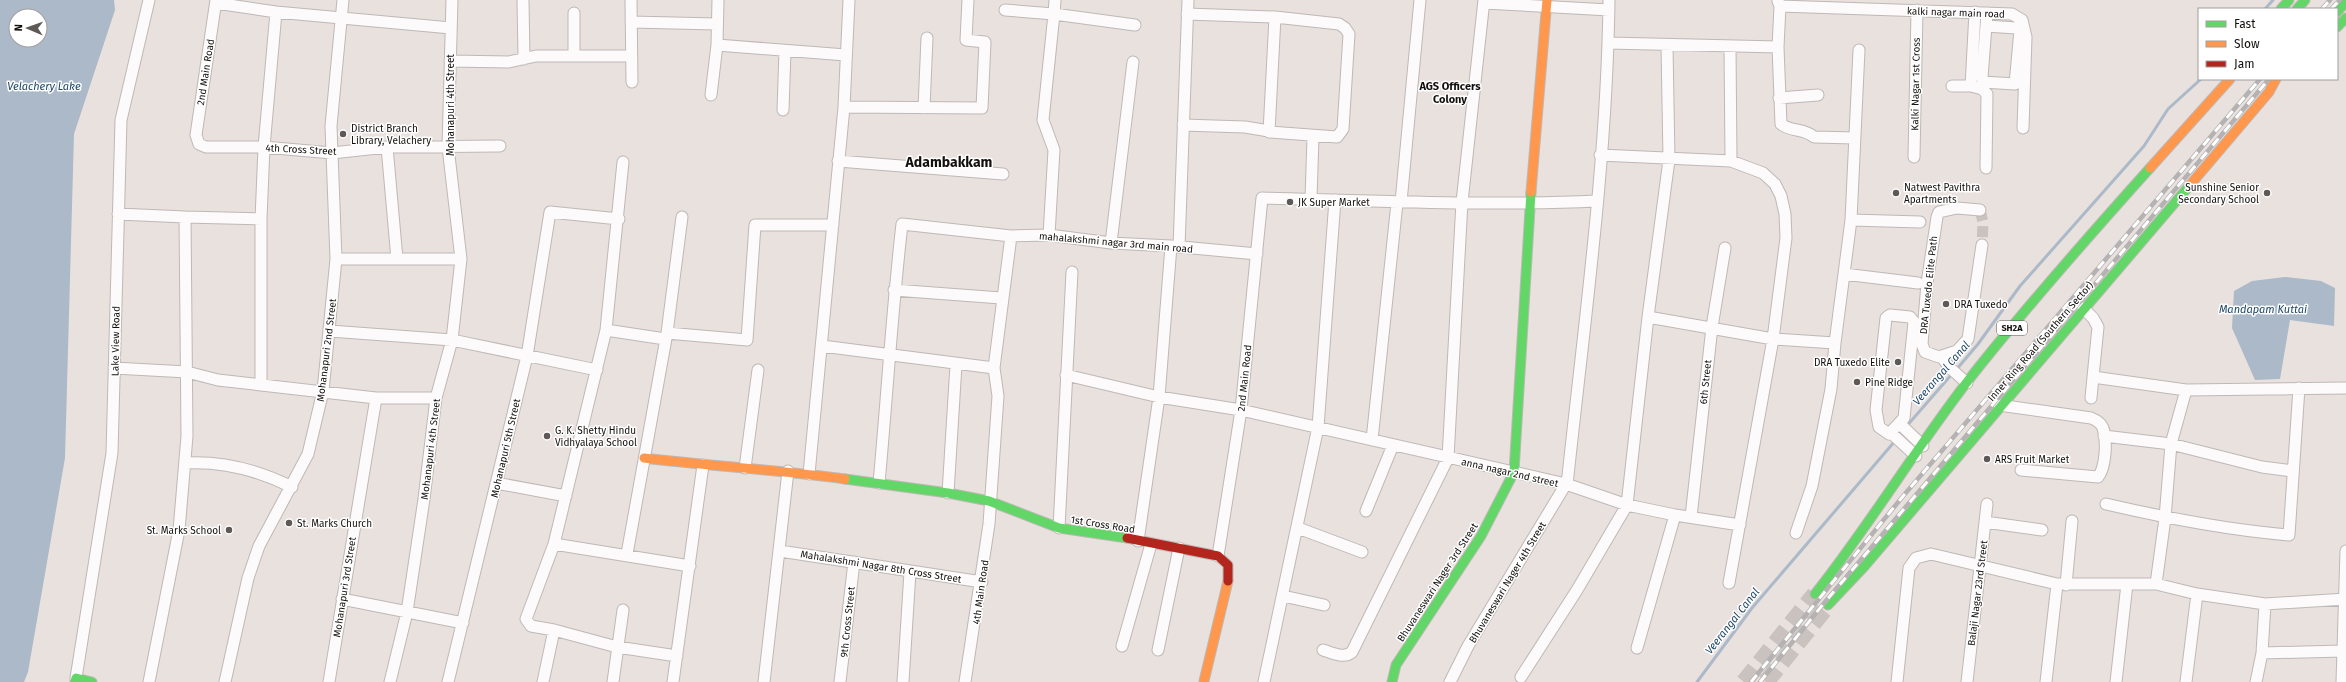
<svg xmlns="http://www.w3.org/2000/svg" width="2346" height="682" font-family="'Fira Sans',sans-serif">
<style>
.water{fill:#abb9c8;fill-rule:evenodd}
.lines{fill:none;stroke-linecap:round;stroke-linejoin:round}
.stream{stroke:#abb9c8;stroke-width:3}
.street-tunnel{stroke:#c9c2bf;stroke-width:11;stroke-dasharray:11 5.5;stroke-linecap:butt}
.primary-tunnel{stroke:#c9c2bf;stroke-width:17;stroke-dasharray:17 8;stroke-linecap:butt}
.street-casing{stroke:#beb8b6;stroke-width:13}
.fast-casing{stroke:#beb8b6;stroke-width:11}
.slow-casing{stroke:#beb8b6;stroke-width:11}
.jam-casing{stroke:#beb8b6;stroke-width:11}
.street{stroke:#fcfafa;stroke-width:11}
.fast{stroke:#63d668;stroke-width:9}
.slow{stroke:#ff974d;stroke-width:9}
.jam{stroke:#b3261e;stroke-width:9}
.rail-casing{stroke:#b4b2b2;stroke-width:4.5}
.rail{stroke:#fff;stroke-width:3;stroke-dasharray:9;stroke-linecap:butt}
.poi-dot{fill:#5e5856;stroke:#fff;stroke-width:1.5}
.labels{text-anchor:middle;stroke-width:3;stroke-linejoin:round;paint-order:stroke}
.shield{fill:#fff;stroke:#5a5756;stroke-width:1}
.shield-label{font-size:9px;font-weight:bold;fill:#130f0d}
.street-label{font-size:10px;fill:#130f0d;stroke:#fff}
.poi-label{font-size:10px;fill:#130f0d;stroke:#fff;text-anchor:start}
.water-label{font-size:11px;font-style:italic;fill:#204869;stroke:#fff}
.neighbourhood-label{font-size:11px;font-weight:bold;fill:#130f0d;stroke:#fff}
.district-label{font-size:14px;font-weight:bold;fill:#130f0d;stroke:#fff}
</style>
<rect width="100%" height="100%" fill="#e9e1de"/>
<path class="water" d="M0,0H114L115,10L74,134L65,458L28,672L24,682H0ZM16,16H40V40H16Z
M2285,277L2321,281L2335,288L2334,326L2290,320L2280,379L2255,380L2232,328L2234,291L2252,281Z"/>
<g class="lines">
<path class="stream" d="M2265,9L2273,0
M1956,370L1978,344L2020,286L2144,146L2168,109L2201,79
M1898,436L1952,374
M1697,682L1752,608L1895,441"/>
<path class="street-tunnel" d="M1980,210L1983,222L1982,245"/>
<path class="primary-tunnel" d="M1744,682L1815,594
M1766,682L1828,605"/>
<g class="street-casing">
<path id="street" d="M216,0L196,135L199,144L206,147H264L332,153L387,147L500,146
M523,0L524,59
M631,0L632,82
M1778,1L1780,6L1778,47L1781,124C1791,132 1804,128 1814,137L1855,138
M216,3L276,12L451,28
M1484,3L1609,10
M1780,6L2012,14L2022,20L2026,37L2023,128
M1005,10L1054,14L1055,0
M1975,12L1971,86L1982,89L1987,94L1986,168
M1187,14L1275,17L1339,24L1345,28L1349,34L1343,129L1337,137L1269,132L1275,17
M631,22L717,24
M1986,26L2016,28L2020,30L2015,84L1983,82L1982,77L1987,13
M1609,43L1778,47
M717,45L846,55
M1730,46L1731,161
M574,56V13
M450,61L509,62L536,56H631
M1952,86H1971
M711,95L717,45L718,0
M1779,98L1818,95
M844,107L982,108L985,42L966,40L968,0
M924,108L927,38
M783,110L785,51
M1183,125L1245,127L1269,131
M387,147L397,259
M1600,155L1731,161L1763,173L1775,184L1781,196L1785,214L1786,238L1773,339L1729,583
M1914,157L1917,10
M838,161L1003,174
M623,162L606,330L554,544L526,619L531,626L554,630L617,647L677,656
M1311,199L1313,137
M1401,202L1420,0
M1980,210L1957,208L1939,212L1937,217L1927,283L1922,344L1925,352L1939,357L1957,351L1968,339L1982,245
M118,214L185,217
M1851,220L1920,222
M1049,235L1054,150L1043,120L1054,14L1135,25
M1111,243L1133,62
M1179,247L1188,0
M336,259H461
M1844,274L1918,283
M894,290L1001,298
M2083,308L2093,318L2098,327L2093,377L2186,390L2346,388
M1890,315L1910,317L1914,322L1904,418L1889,434L1879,427L1876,410L1886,318Z
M1648,317L1773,339L1835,343
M606,330L665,339
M330,331L452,340L597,370
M667,333L747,340L755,225H833
M822,346L994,368
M1941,356L1950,368L1967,383
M114,368L187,372L218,380L376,398H436
M1066,375L1159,397L1241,410L1566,484L1627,505L1675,515L1740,525
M261,383V219L264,147L276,12
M2091,398L2093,377
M1999,405L2091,418C2096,420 2101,423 2103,428C2107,441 2106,467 2098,477L2021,470
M1900,424L1923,446
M1891,433L1916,456
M2104,436L2171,444L2262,467L2293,471
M1372,440L1397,203
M185,463C223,461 258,470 292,487
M745,468L758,370
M809,474L844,107L849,0
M496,483L566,496
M879,483C887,397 892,310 902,224L1011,236L1049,235L1111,243L1171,246L1257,254
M1567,485C1584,324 1607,162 1609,0
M948,493L956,365
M2106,504C2166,518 2227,530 2289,535L2299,388
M1366,511L1393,445
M1691,517L1712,327L1725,248
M1985,522L2042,530
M1059,528L1072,272
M1298,528L1362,552
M1796,533L1812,486L1831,389L1835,343L1851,220L1859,50
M1138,541L1159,397L1171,246
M554,544L690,566
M780,551L982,582
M627,554L667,333L682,217
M1218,556L1241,410L1262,198C1373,201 1485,206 1597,201
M2156,584L2165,518L2171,444L2186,390
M2066,585L2072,521
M1283,596L1324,605
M342,599L463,623
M1122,646L1151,544
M1637,648L1675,515
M1158,650L1179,548
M1323,650C1333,653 1344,659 1352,652L1448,458L1462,202L1484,0
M2262,653L2343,651
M1521,677L1577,590L1627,505L1648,317L1669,160L1667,46
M76,678L112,453L121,120L149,0
M149,682L179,530L187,436L185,217L261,219
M225,682L248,578L259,546L308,454L323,391L336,259L331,126L343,0
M329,682L376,398
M390,682L407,612L424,499L436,398L452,340L461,259L448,147L452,0
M448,682L527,356L550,212L619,219
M543,682L554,630
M613,682L623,610
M673,682L703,465
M764,682L788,471
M840,682L854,562
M903,682L910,572
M965,682L989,524L998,396L994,368L1011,236
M1264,682L1318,427L1335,200
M1450,682L1468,646L1566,484
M1897,682L1909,568L1916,558L1931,554L2057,584H2156L2197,594L2265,604L2346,599
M1967,682L1987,504
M2046,682L2057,584
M2116,682L2127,584
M2186,682L2197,594
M2256,682L2262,653L2265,604
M2342,682L2346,551"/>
</g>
<g class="fast-casing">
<path id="fast" d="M2281,9L2289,0
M2297,9L2305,0
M2337,12L2346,2
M2337,27L2346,18
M845,479L948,493L989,501L1059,528L1127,538
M1815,594C1869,526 1914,451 1967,382C2025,308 2088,237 2150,168
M1828,605L1863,568L2190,185
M75,682L76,678L92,682
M1392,682L1396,665L1481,536L1514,472L1531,192"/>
</g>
<g class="slow-casing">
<path id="slow" d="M2150,168L2230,79
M2190,185L2269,92L2276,79
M1531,192L1547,0
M644,458C711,466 778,470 845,479
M1204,681L1228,581"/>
</g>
<g class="jam-casing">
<path id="jam" d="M1127,538L1218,556L1228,565V581"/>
</g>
<use href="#street" class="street"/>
<use href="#fast" class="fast"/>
<use href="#slow" class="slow"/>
<use href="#jam" class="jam"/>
<g class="rail-casing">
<path id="rail" d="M2322,9L2330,0
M2331,9L2340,0
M1751,682L1904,495L2260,79
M1760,682L1825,602L2269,79"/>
</g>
<use href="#rail" class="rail"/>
</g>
<g class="poi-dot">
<circle cx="343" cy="134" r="4"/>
<circle cx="1896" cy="193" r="4"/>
<circle cx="2267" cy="193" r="4"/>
<circle cx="1290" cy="202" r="4"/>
<circle cx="1946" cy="304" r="4"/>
<circle cx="1898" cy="362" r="4"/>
<circle cx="1857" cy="382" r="4"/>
<circle cx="547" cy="436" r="4"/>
<circle cx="1987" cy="459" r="4"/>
<circle cx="289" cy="523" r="4"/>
<circle cx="229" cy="530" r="4"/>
</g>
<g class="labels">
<rect class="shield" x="1997" y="321" width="30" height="14" rx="3"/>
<g class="shield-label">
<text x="2012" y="331">SH2A</text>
</g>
<g class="street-label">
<text transform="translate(1956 12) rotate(2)" y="4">kalki nagar main road</text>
<text transform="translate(205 72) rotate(-81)" y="4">2nd Main Road</text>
<text transform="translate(1915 84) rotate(-89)" y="4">Kalki Nagar 1st Cross</text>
<text transform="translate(450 105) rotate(-90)" y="4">Mohanapuri 4th Street</text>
<text transform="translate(301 149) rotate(3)" y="4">4th Cross Street</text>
<text transform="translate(1116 242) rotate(5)" y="4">mahalakshmi nagar 3rd main road</text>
<text transform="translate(1928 285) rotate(-84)" y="4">DRA Tuxedo Elite Path</text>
<text transform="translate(115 341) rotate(-89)" y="4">Lake View Road</text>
<text transform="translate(2040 341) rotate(-49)" y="4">Inner Ring Road (Southern Sector)</text>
<text transform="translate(326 350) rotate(-83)" y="4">Mohanapuri 2nd Street</text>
<text transform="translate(1244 378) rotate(-84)" y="4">2nd Main Road</text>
<text transform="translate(1705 382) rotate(-84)" y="4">6th Street</text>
<text transform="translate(505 448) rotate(-77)" y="4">Mohanapuri 5th Street</text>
<text transform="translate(430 449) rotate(-83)" y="4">Mohanapuri 4th Street</text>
<text transform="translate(1510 472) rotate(13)" y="4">anna nagar 2nd street</text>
<text transform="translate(1103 524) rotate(9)" y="4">1st Cross Road</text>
<text transform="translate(881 566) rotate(9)" y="4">Mahalakshmi Nagar 8th Cross Street</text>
<text transform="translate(1437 582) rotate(-57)" y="4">Bhuvaneswari Nager 3rd Street</text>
<text transform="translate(1507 582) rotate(-59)" y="4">Bhuvaneswari Nager 4th Street</text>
<text transform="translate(344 587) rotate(-81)" y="4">Mohanapuri 3rd Street</text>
<text transform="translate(980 592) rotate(-82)" y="4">4th Main Road</text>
<text transform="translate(1977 593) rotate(-83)" y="4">Balaji Nagar 23rd Street</text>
<text transform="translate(847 622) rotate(-84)" y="4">9th Cross Street</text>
</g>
<g class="poi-label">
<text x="351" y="132">District Branch<tspan x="351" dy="12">Library, Velachery</tspan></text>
<text x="1904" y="191">Natwest Pavithra<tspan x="1904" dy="12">Apartments</tspan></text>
<text x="2259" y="191" text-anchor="end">Sunshine Senior<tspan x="2259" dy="12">Secondary School</tspan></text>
<text x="1298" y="206">JK Super Market</text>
<text x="1954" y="308">DRA Tuxedo</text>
<text x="1890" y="366" text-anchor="end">DRA Tuxedo Elite</text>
<text x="1865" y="386">Pine Ridge</text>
<text x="555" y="434">G. K. Shetty Hindu<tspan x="555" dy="12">Vidhyalaya School</tspan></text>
<text x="1995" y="463">ARS Fruit Market</text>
<text x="297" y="527">St. Marks Church</text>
<text x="221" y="534" text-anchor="end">St. Marks School</text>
</g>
<g class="water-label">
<text x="44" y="90">Velachery Lake</text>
<text x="2263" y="313">Mandapam Kuttai</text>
<text transform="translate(1941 373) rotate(-49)" y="4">Veerangal Canal</text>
<text transform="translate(1732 621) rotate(-52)" y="4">Veerangal Canal</text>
</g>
<g class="neighbourhood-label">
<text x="1450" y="90">AGS Officers<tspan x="1450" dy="13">Colony</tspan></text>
</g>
<g class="district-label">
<text x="949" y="167">Adambakkam</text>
</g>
</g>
<rect x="2198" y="8" width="140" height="72" fill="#ffffff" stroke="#a19f9e"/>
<rect x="2206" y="21" width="20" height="6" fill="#63d668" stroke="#a19f9e"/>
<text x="2234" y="28" font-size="12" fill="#130f0d">Fast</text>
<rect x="2206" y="41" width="20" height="6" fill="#ff974d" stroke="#a19f9e"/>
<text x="2234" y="48" font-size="12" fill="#130f0d">Slow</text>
<rect x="2206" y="61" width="20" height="6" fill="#b3261e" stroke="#a19f9e"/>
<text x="2234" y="68" font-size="12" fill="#130f0d">Jam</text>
<g transform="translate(28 28) rotate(272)"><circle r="19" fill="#ffffff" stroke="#a19f9e"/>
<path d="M0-3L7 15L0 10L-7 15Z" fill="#5e5856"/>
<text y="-6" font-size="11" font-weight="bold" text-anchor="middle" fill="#130f0d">N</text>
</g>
</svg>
